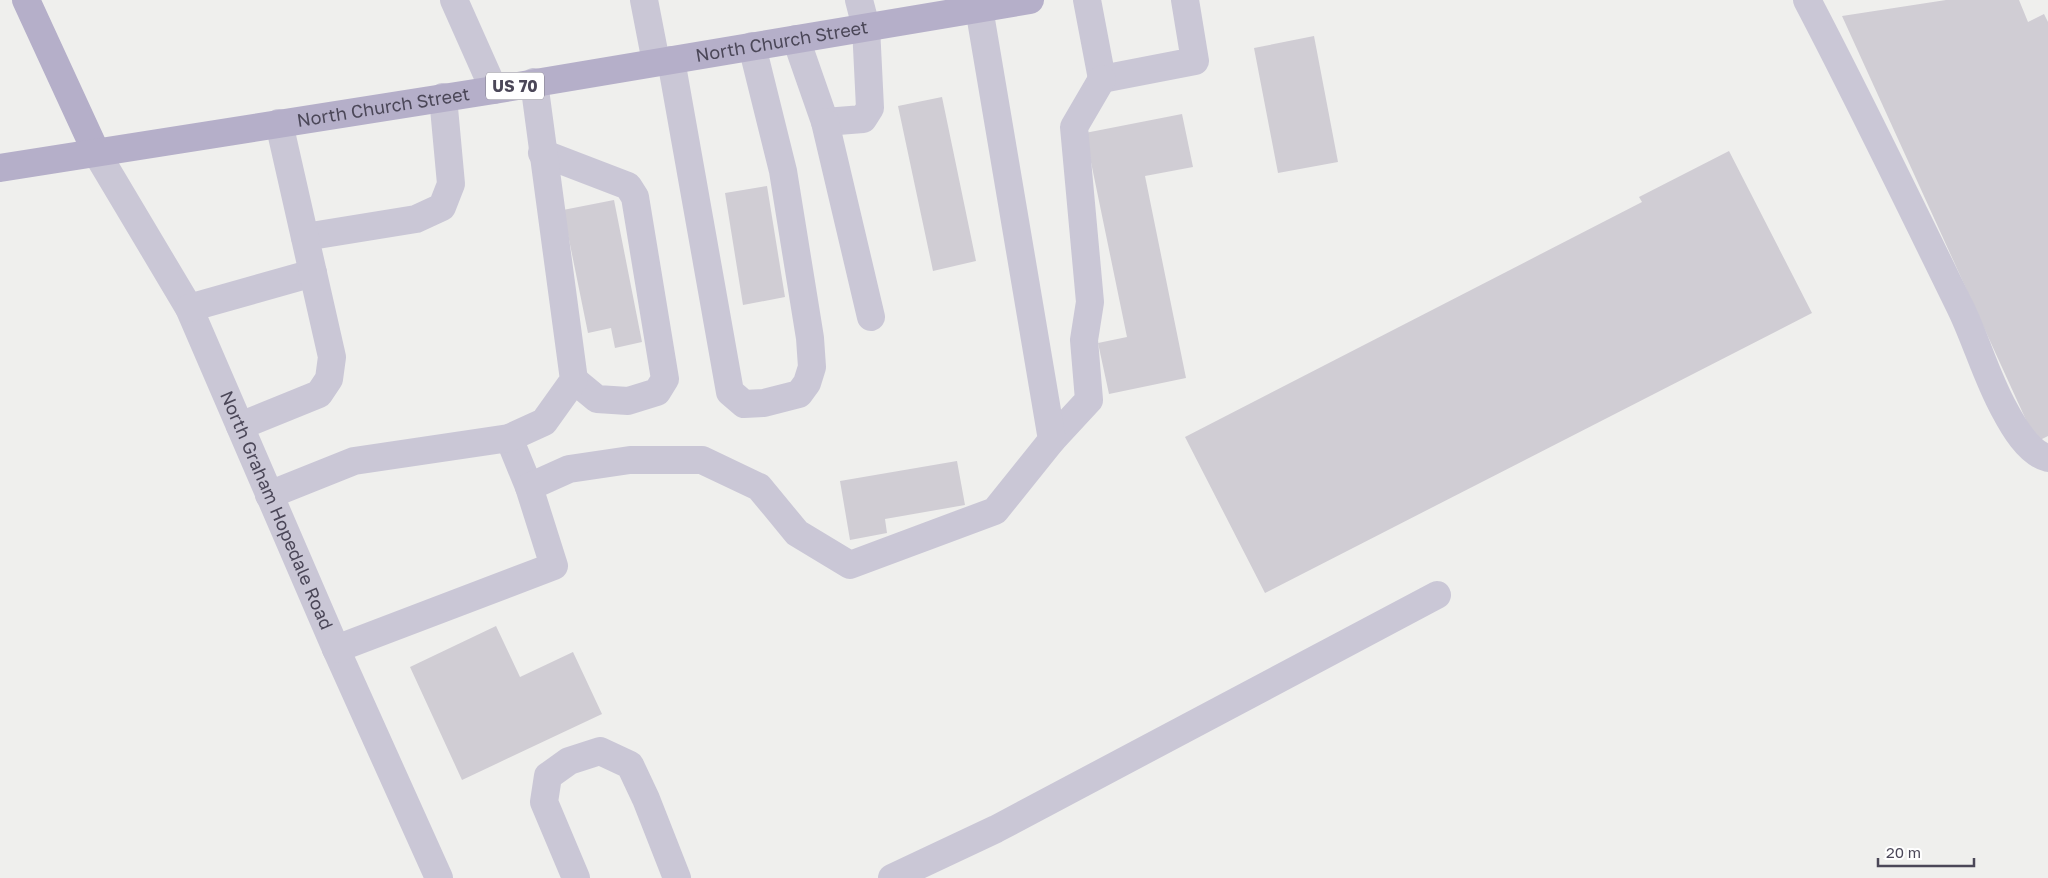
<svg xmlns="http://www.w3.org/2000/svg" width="2048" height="878" font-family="'Golos Text',sans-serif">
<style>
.building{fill:#d0cdd4}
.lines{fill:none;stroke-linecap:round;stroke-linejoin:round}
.minor{stroke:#cac7d6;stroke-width:28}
.major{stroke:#b5afc9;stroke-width:28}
.labels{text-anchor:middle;stroke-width:4.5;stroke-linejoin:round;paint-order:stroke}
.shield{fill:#fff;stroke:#817e8a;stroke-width:1}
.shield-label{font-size:16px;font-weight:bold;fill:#4b4758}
.street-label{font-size:18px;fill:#4b4758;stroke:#fff}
</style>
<rect width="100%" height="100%" fill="#efefed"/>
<path class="building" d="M1946,0H2019L2028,22L2044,14L2048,22V436L2036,442L1842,16Z
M1314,36L1338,162L1278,173L1254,48Z
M942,97L976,261L933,271L898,106Z
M1182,114L1193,167L1145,176L1186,378L1109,394L1098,343L1127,337L1085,133Z
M1729,151L1812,313L1265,593L1185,437L1642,202L1639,197Z
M767,186L785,297L743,305L725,193Z
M614,200L642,342L615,348L611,328L588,333L563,210Z
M957,461L965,505L885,519L887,533L850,540L840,481Z
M496,626L520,677L573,652L602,714L462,780L410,667Z"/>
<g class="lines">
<g class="minor">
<path d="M454,0L494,90"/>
<path d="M644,0L656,62"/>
<path d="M1087,0L1102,79L1195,61L1185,0"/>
<path d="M1807,0C1861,103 1911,207 1962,311C1977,343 1987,378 2004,409C2013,426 2028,453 2048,458"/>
<path d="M796,39L825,122L863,119L870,108L866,27L859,0"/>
<path d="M671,60L730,392L744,404L764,403L799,394L807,383L812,367L810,338L783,171L752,46"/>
<path d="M825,122L871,317"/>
<path id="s1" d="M96,152L189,308L336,649L439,878"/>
<path d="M542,153L628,186L635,197L665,379L657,392L628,401L597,399L574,380"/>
<path d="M305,237L416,219L442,207L451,184L443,97"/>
<path d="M189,308L313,273"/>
<path d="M240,426L319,394L329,379L332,357L279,123"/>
<path d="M509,438L529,487"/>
<path d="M1052,440L1089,400L1084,340L1090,302L1074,127L1102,79"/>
<path d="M269,495L354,461L509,438L544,422L574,380L534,82"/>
<path d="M336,649L554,566L529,487L569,469L630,460H702L759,487L797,533L850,565L995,511L1052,440L979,8"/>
<path d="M576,878L544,802L548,776L569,761L600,751L630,765L646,799L677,878"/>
<path d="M892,878L996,829L1437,595"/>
</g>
<g class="major">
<path d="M26,0L96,152"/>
<path id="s2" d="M0,168L494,90L1030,0"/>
</g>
</g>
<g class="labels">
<rect class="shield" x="486" y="72.5" width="58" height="27" rx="4"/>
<g class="shield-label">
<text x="515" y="92">US 70</text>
</g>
<g class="street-label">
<text dy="6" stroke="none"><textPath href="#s2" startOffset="792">North Church Street</textPath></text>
<text dy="6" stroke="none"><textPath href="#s2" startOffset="388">North Church Street</textPath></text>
<text dy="6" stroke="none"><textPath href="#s1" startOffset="402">North Graham Hopedale Road</textPath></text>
</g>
</g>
<path d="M1878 858v8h96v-8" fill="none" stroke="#4b4758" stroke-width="2.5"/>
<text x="1886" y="858" font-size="15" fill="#4b4758" stroke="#ffffff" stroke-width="4" paint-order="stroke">20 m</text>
</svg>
